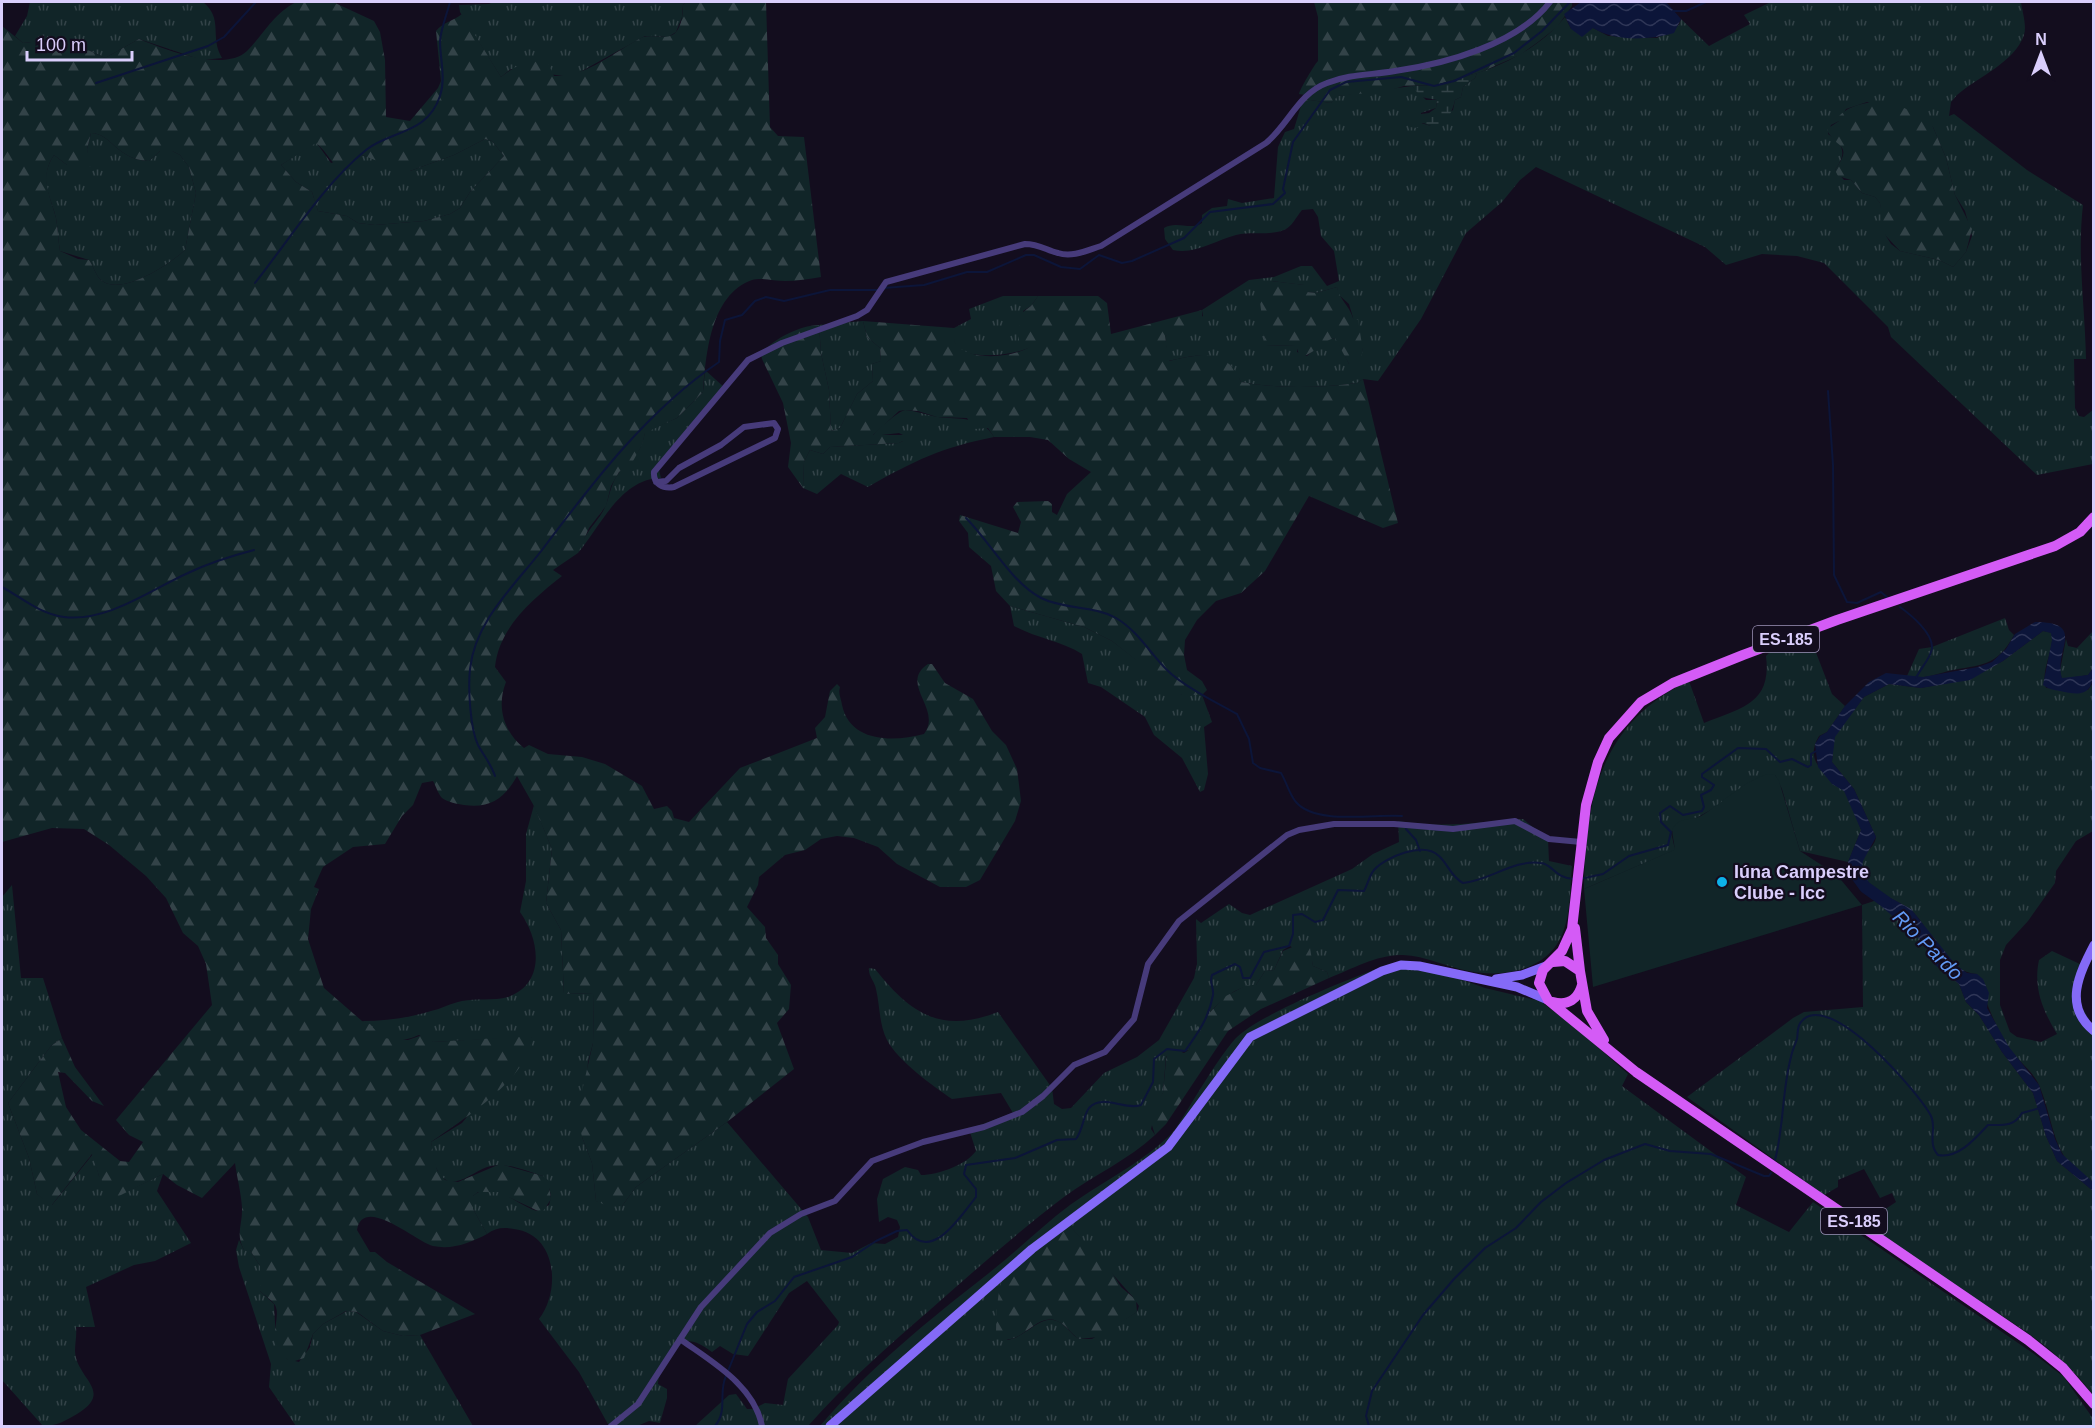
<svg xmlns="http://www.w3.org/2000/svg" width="2095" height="1428" font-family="Arial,sans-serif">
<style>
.grass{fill:url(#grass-tufts);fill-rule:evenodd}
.forest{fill:url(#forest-firs);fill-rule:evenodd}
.wetland{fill:url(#wetland-marsh)}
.green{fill:#112528}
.water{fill:url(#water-waves)}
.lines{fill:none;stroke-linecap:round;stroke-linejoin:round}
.stream{stroke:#0c1539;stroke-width:2}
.river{stroke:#0c1539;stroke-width:12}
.street{stroke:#473b7b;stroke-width:6}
.secondary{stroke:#846af7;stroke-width:9}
.primary{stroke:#d45bf6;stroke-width:10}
.poi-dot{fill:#0db1e9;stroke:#130d1e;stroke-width:2}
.labels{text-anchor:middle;stroke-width:4.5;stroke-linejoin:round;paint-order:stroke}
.shield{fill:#130d1e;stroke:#9e94b9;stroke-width:1.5}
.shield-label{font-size:16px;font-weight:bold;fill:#dacefc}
.poi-label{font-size:18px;font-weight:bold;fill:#dacefc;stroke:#130d1e;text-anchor:start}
.water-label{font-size:20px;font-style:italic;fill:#629af6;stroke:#130d1e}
</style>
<defs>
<pattern id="grass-tufts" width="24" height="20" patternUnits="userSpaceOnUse" patternTransform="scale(1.5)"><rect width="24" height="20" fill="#112528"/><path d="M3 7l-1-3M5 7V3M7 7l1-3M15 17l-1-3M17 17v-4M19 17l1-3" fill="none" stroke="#334348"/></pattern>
<pattern id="forest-firs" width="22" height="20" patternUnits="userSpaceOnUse" patternTransform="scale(1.5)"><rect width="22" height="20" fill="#112528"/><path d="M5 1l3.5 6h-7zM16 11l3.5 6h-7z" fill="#334348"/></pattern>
<pattern id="wetland-marsh" width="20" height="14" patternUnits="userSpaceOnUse" patternTransform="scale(1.5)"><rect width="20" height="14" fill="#112528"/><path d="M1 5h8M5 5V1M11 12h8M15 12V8" fill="none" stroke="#334348"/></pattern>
<pattern id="water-waves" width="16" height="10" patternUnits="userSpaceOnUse" patternTransform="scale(1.5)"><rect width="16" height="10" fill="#0c1539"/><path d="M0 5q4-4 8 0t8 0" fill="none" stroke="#2f3657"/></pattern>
</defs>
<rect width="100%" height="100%" fill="#130d1e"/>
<path class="grass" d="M30,2H203C224,19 209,37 222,58L202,60L139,39L105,58C81,45 50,39 23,43L15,36L27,16Z
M493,2H686L683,5L682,17L676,32L668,37L645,36L571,77L511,69L501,77L460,12L459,5L489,4Z
M1771,2H2021C2022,11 2027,25 2024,35C2015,62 1978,77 1957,95L1951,102L1949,116L1954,114L2027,170L2083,205C2077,256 2085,307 2086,359H2074L2075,408L2079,416L2084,417L2093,410V464L2037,475L1891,337L1888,327L1824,263L1797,256L1762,254L1726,265L1705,247L1536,167L1520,180L1502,202L1466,233L1421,319L1378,381L1363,379L1357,383C1319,388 1279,389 1241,382C1238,375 1234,372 1228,367C1208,350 1192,356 1168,361L1165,336L1203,316L1202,310L1249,280L1274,277L1301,266H1312L1327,286L1339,281L1334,251L1321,236L1318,217L1313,209L1302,210C1296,217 1292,227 1284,230C1268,236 1252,231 1236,235C1216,240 1195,255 1173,250L1165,239L1164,228C1177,220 1190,231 1202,223V215L1212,208L1227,206L1228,199L1242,203L1274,198L1278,147L1285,132L1294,129L1303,99L1331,103L1337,96L1412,86L1426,100H1437L1436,108L1421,113V123L1431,126L1453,110L1455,100L1461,97L1463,87L1475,78L1477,73C1510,63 1543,44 1565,17L1571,29L1593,28L1608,36L1657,38L1679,25L1681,19L1709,46L1750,24L1744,15ZM1867,102L1933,127L1946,158L1955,195L1965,211L1972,236L1966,252L1953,267L1939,260L1900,251L1891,244L1886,236L1880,203L1875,197L1862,193L1851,180H1844L1835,170C1847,153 1844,145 1828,134L1831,125L1839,121L1846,109ZM1271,281L1304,285L1306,292L1316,293L1337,287L1338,294L1349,304L1363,351L1349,364L1336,338L1324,340L1307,356L1297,352V346L1265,345Z
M91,133C111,133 117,160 149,161L160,151H172L180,155L189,167L196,193L185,250C170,264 121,297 101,280C96,276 93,265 89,260L60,251C58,240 58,229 56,218C50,193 38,180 54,155L67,165L88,158L87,149Z
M485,139L492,141L504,156L470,192L460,208L450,214L424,221L375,225L358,223L347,216L318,211L312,192L296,182L281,165L316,142L331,163L359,154L410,171L454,155Z
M1003,296H1038L1031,306L1023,311L1032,346C1018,355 970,361 957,347C953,342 954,335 954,328L971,319L969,309Z
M863,321L867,337L880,348L881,361L872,364L873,381L857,394L840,428L831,431L829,390L821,353L819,325Z
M705,370L725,388L659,470L661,478C621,478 600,527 578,553C585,530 599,522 606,505C610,494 611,484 618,474C630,456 640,459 645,432L677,418L703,392Z
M905,410C917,411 927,415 938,417C959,420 981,415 994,437C943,447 913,461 868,487L841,474L817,494L803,488L804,462L810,450L823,454L830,447L899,443L903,441V435L899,433L873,436C875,431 899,411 905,410Z
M1010,606L1084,627L1112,641L1182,695H1202L1212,722L1204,727L1208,774L1204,790L1200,792L1182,758L1154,735L1145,717L1101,687L1088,683L1082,654C1061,641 1036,638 1014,626Z
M2005,618L2009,630L2014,635C1996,668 1981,664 1948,671C1934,675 1921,680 1907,676L1919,649L1932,647Z
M2043,631L2052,633C2054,652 2040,670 2046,688L2088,690L2093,683V831L2076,841L2056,871L2055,883L2028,921L2006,945L2000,960V1005L2010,1032L2017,1037L2041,1042L2057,1034C2043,1011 2033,988 2039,960L2052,951L2082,965L2080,1004L2093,1026V1182C2050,1159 2056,1124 2039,1085C2033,1071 2019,1062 2010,1049C1995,1026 1985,1001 1977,974C1947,973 1932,931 1913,912C1897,897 1867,894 1862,869C1859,854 1875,849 1876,837L1854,789L1832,762L1834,737L1864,697L1889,684L1921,688L1970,679L2003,661Z
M2093,631V668L2088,675L2062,679L2060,671L2066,639L2068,646L2077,648Z
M1810,637L1832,694L1845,706L1827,732L1819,736C1802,765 1830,774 1844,790C1852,800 1856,817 1861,830L1848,862L1800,851L1782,789L1775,775L1752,781L1725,802L1671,832L1675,850L1584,889C1586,798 1600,723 1689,681L1704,723C1741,708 1772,704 1766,656L1770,652Z
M534,805L552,849L546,903L561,930L564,994L594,993L593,1043L588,1062L582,1137L592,1163L596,1201L622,1206L636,1187L727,1122L808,1217L821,1250L852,1253L871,1243L885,1244L898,1237L900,1227L897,1220L888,1217L879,1222L877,1199L883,1179L905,1167L918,1170L921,1175C938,1175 966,1165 976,1151L969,1129L1013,1113L1001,1093L952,1099C933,1086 898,1061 887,1040C879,1024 880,1006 876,989C875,982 868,976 869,968L875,969C911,1014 941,1034 998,1012L1052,1088L1054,1104L1062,1109L1071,1108L1104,1073L1137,1057L1159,1040L1194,978L1197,964L1196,919L1201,923L1229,904L1242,913L1250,915L1352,869L1373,854L1399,842L1398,821L1425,825L1462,824L1523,819L1548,840L1549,861L1572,866C1570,889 1571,916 1561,937C1545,971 1502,978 1469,971C1447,967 1426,956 1403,955C1378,954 1352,969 1329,978L1327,972L1313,966L1312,961L1290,946L1283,950L1274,970L1265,971L1256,985C1225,986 1198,1023 1189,1050L1166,1056L1163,1093L1158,1101L1151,1129L1155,1135C1128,1160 1094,1175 1064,1197C1018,1232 974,1271 931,1309C888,1346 845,1384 808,1426H695L729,1395L736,1394L747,1409H753L765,1403L783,1405L788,1379L838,1325L839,1322L807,1281L789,1293L748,1356L733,1354L720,1346L712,1352C689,1335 681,1338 667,1362C663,1370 658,1376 658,1384L667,1389V1398L660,1423L649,1421L637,1426H609L579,1372L539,1319C561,1291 557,1234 514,1229C503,1227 495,1228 487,1234L473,1209V1196C493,1177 518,1207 538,1211L549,1205C553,1193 549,1187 543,1176C525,1171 506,1161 487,1167C474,1172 465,1181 451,1182C434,1177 434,1158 431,1142L462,1123L532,1037L433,1042L419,1035C407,1040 386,1046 376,1034C370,1028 370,1024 362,1021C386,1021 408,1018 431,1011C441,1009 451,1003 462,1001C476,998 494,1001 508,997C547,983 539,938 520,912L526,881V834Z
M12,885L21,978H43L62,1038L51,1046L8,1103L29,1158L37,1194L52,1205L93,1154L99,1176L132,1189L163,1174L157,1191L191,1243L155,1261L134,1265L86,1287L95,1327H76C77,1335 75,1343 75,1351C76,1379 115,1391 77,1414C65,1421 57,1426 43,1426L2,1380V897Z
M1877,900L1923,942L1930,951L1934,964L1959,984L1966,1002L1979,1015L2002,1052L2033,1093L2046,1136L2057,1161L2093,1191V1395C2052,1340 1994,1312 1938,1276C1914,1260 1891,1242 1867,1225L1887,1216L1884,1210L1896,1202L1892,1193L1880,1198L1864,1169L1838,1180V1187L1824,1195L1687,1097L1793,1018L1804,1012L1863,1007L1862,905Z
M1388,965L1440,972L1485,988L1540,1001L1576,1028L1628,1074L1622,1086L1746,1177L1736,1205L1789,1232L1813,1202L2034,1354L2064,1377L2094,1420L2093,1426H820C868,1369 930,1319 989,1273C1017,1251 1042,1226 1070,1205C1105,1180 1144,1162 1174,1131C1192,1104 1215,1062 1235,1039C1257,1015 1355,976 1388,965ZM1069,1225L1132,1296L1139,1306L1137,1312L1092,1339H1079C1072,1335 1067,1327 1061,1323C1041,1311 1028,1337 1008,1340L996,1331L998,1318Z
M239,1240L244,1250H250L260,1266V1291L274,1304L276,1343L287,1359L299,1362L310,1347L313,1334L323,1324L347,1311L356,1312L383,1331L403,1336L420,1335L473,1426H296L269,1387L271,1364L239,1267L236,1250Z"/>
<path class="forest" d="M296,2H333L374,21L380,32L385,60L386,117L410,121L438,88L441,81L436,31C443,22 454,21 462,14L501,77C516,65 527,60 547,61L554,76C585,78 614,52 641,38C652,33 667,42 676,32C682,25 683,13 683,5L686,2H766L770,127L778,136L804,137L821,277C809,279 797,281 785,281C775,281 761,277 752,280C710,295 706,355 703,392L677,418L645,433L642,445L633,461L619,472L611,486L606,506L589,528L578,553L553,570L562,576C533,599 499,627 495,667L506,682C496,707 504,732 524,748L529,745L548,754L582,757L605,764L642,786L654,809L667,806L672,811L674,818L689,822L740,768L817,738L815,728L825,717L830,691L837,684L840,687C838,694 841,698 842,705C850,743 894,742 924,734C943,709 898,684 928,664H932L945,683L973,699L992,731L1006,745L1017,769L1021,801L1015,821L980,880L966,887H940L897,864L878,847L854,838L837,836L821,839L805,850L785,855L759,877L758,885L747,907L765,927L766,938L778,955V964L791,985L789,1009L777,1023L794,1069L727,1122L636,1187L622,1206L610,1207L596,1201L592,1163L582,1137L577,1113L593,1043L594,993L564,994L561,930L546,903L552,849L534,806L517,776C505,798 490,809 464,805C457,804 448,802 442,798C438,794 436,786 433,781L422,783L413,805L402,816L385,844L353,847L323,867L314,887L319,889L311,909L308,939L324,988L362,1021L370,1024L382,1038L408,1040L425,1034L433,1042L532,1036C531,1077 461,1121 431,1142L437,1170L445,1180L458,1182L500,1164L543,1176L548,1180L551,1199L544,1210L538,1211L498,1192H478L473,1196V1209L487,1234C470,1243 452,1250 433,1246C418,1243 363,1194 357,1230L370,1252H375L387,1262L475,1314L420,1335L403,1336L383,1331L357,1312L346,1311L323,1324L313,1334L304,1358L292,1362C261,1346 283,1319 275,1305C272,1300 264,1295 260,1291V1266L250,1250H244C235,1234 243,1224 242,1207C241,1192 237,1178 235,1163L202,1198L177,1185L163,1174L113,1199L99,1176L92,1154L51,1206L37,1194L29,1158L8,1103L51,1046L62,1038L75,1067L104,1106L92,1101L65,1073L58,1072L66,1107L81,1130L120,1161L129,1162L143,1142L129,1135L116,1120L212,1005L206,964L198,946L183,933L166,898L146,876L109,845L84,829L52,828L2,842V26L23,43C51,39 81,45 105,58L139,39C164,49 224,73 247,51C265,33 272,15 296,2ZM91,133C111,133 117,160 149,161L160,151H172L180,155L189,167L196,193L185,250C170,264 121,297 101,280C96,276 93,265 89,260L78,259L60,251C58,240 58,229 56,218C50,195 39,177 54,155L67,165L91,167L87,149ZM485,139L492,141L504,156L470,192L460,208L450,214L424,221L375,225L358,223L347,216L318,211L312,192L296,182L281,165L316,143C334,157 333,181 360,154L404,172L410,171L454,155Z
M1314,2H1572V6L1557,27L1538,42L1520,55L1481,72L1436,85L1404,86L1387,91L1338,96L1331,103L1303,99L1305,95L1299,94C1300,89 1314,65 1318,61V17Z
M1889,101L1915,113L1933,127L1946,158L1955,195L1972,229L1966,252L1953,267L1939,260L1900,251L1886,236L1882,227L1880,203L1875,197L1862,193L1851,180L1838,176L1835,170C1855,142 1834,149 1827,129L1839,121V116C1852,103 1871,102 1889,101Z
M1271,281L1305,285L1307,292L1316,293L1337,287C1339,299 1349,305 1353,318L1358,320L1363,351L1359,363L1349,364L1335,338C1321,341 1314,355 1300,357L1296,346L1265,345L1260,301L1266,283Z
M1038,296H1098L1107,303L1111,334L1202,310V321L1199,325L1165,336L1169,361C1197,354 1228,348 1241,382C1279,389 1319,388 1357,383L1363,379L1398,523L1383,528L1309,496L1265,571L1241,593L1216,601L1197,620L1185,640L1184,655L1187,670L1202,681L1207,690L1202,695H1182L1162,687L1136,660L1112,641L1084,627L1010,606L996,591L991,566L969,547L968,533L959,521L960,515L1018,533L1021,522L1013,507L1017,502L1048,501L1052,504V512L1057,515L1067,494L1091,472L1069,459L1048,440L1030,437H994L988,428L974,429L967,418L937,417L918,411L905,410L899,411L873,435H903V441L899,443L830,447L823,454L810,450L804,462L803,488L788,467L791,443L783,403L762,359L761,353C776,338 798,326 819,325L821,353L829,390L831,431L840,428L857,394L873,381L872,364L881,361L880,348L867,337L863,321L954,328L955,343C968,362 1014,358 1031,346L1019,342V315L1031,306Z
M1297,945L1310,948L1313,966L1327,972L1329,978L1261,1009L1228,1031L1166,1124L1155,1135L1148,1112L1163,1093L1167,1050L1172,1048L1184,1053L1189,1050L1196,1028L1224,997L1247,985H1256L1265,971L1274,970L1283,951Z
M1069,1225L1109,1268L1121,1287L1136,1300L1137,1312L1098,1337L1079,1339C1071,1334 1066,1324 1057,1321C1034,1312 1022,1349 996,1337C997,1263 1006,1256 1069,1225Z"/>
<path class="wetland" d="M1477,73L1475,78L1463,87L1461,97L1455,100C1453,110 1445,130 1431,126C1427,125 1425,123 1422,123L1418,128L1409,127V121L1413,115L1429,113L1436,108L1437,100L1421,97L1412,86L1436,85Z"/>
<path class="green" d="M1769,774L1775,775L1779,781L1800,851L1837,875L1862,905L1593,987L1584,889L1674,850C1676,841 1668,831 1676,824C1682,818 1693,820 1701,816C1723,803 1744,780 1769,774Z"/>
<path class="water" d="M1581,2H1666L1681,19L1674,33C1649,40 1615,42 1593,28L1582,37L1571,29L1564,14Z
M2035,622C2088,622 2053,651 2062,678L2088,675L2093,668C2094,693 2084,697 2060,691C2054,690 2048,689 2043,685L2052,640L2051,633L2043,631L2003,661L1970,680L1921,688L1889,684L1864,697L1835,737L1832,762L1854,789L1876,837L1863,861L1862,871L1869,883L1874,889L1911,909L1955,964L1967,973L1977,974L1983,979L1989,993L1987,1008L2009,1047L2039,1085L2055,1139L2062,1154L2093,1182V1191L2057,1161L2046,1136L2033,1093L2002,1052L1979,1015L1966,1002L1959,984L1934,964L1930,951L1923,942L1882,907L1871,892L1853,877L1848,862L1861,830L1844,791L1832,784L1818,767L1815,744L1820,736L1827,732L1845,706L1869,682L1886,673L1923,677L1978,667L1992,662L2006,649L2015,634Z"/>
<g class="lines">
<path class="stream" d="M1673,11H1686L1706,2
M96,83L208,46L224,37L256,2
M255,283C289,240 324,184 366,150C391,130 427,135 440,96C446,78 440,59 440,41C441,28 447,14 450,2
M883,288L924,285L967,272H987L1026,255H1034L1061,267L1080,269L1099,255L1122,263L1132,261L1184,238L1210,212L1273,204L1285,193L1283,189L1293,142L1330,90L1346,82L1401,77L1434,86L1454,81L1514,53L1542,31L1570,2
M1828,391L1833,465L1834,575L1847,602L1857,603L1881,592L1889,599
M966,518C990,542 1012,583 1041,598C1065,610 1093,605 1116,618C1138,631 1150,653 1167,670C1183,686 1217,703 1237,714L1249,739L1253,763L1260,768L1281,773C1287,783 1289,794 1296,802C1315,825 1374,814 1402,816
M2,587C22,598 40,614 64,617C108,622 150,590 188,573C209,563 231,556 254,550
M1900,607C1911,615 1933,633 1932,648C1931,658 1920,669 1916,678
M495,776C491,764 484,756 478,745C470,728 468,688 470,669C475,621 514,586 542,550C593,482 648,410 719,362L720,341L725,320L742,315L755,301L766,297L784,301L830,290H877
M1406,829L1416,840L1420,851
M1580,879L1603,874L1629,856L1668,845L1671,832L1661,822L1660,813L1670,806L1683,815L1702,811L1704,807L1701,795L1711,790L1714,785L1702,777V774L1738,748L1766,749L1780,762L1792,759L1808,767L1811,765V754L1818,750
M1775,1160C1784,1126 1782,1090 1791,1057C1792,1051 1795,1045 1797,1039C1798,1034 1797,1026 1801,1022C1828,987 1919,1093 1931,1116C1937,1129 1927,1143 1938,1155C1958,1159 1976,1138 1988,1125C2003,1125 2014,1127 2022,1113L2040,1108
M728,1371L747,1324L757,1312L775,1301L794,1277L852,1257L876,1241L897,1231L907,1230C931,1264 960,1217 976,1197V1189L964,1174L966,1165L1015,1158L1057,1140L1076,1139C1083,1130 1083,1116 1089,1108C1102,1093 1125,1111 1141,1105L1153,1082L1154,1059L1167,1049L1185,1051C1198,1033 1209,1018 1213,995C1214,987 1209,983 1212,975L1235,964L1240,967L1243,978H1250L1264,952L1289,946L1293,934V915L1302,914L1315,922L1323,920L1338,890L1364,891C1368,884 1369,876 1374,870C1386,857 1423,841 1439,856C1448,864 1451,877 1463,883C1489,881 1514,859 1541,863C1553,864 1554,878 1574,879
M715,1426C728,1411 718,1393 726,1376
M1369,1426L1366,1416L1372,1391L1423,1315L1454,1279L1485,1248L1516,1228L1541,1202L1566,1183L1604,1160L1645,1144L1670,1151L1711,1154L1764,1176H1769L1771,1173"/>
<path class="river" d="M1857,876L1865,887L1886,902"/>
<path class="street" d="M656,482L666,481L679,468L721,445L744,427L774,423L778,429L775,438L674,487C663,489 653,484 654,472L748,360L782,343L857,316L867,310L886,282L1025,244C1039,244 1046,250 1058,253C1072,258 1088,250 1101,246L1266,143C1288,125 1299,93 1327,83C1349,74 1372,75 1395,71C1445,64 1518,44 1550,2
M680,1339C712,1362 754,1385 762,1426
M611,1426L638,1404L701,1307L770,1233L801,1214L835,1201L872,1161L923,1142L984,1127L1022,1112L1043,1096L1074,1065L1105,1052L1134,1019L1148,964L1179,921L1287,835L1299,830L1334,824H1394L1453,829L1515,821L1549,839L1581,842"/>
<path class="secondary" d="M2094,945C2079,974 2063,1006 2094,1031
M1496,979L1522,975L1546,966
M830,1426L1032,1249L1168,1147L1250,1037L1382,971L1401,965L1419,966L1517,987L1548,1000"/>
<path class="primary" d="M2094,517L2080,532L2055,546L1837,620L1743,655L1673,683L1641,702L1609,738L1598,762L1586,805L1572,929L1562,951L1543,970L1539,983L1548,1000L1636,1072L2028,1340L2063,1368L2094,1404
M1575,928L1580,971
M1553,962L1565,961L1580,971L1587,1011L1604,1040
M1553,1002C1568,1006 1578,999 1582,985"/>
</g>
<circle class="poi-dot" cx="1722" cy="882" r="6"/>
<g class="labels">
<g class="shield">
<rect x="1753" y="626" width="66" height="26" rx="4.5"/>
<rect x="1821" y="1208" width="66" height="26" rx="4.5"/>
</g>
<g class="shield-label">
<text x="1786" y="645">ES-185</text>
<text x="1854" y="1227">ES-185</text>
</g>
<g class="poi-label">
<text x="1734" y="878">Iúna Campestre<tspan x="1734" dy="21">Clube - Icc</tspan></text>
</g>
<g class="water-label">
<text transform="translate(1928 945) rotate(45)" y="7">Rio Pardo</text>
</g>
</g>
<rect width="2095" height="1428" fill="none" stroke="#dacefc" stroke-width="6"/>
<g transform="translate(2041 54)" stroke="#130d1e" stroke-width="4.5" paint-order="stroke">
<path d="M0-4.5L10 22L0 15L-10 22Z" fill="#dacefc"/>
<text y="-9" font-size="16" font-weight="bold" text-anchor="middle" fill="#dacefc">N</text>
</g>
<path d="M27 51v9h105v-9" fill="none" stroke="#dacefc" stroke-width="3"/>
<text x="36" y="51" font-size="18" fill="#dacefc" stroke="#130d1e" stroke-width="4.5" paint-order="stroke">100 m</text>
</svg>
